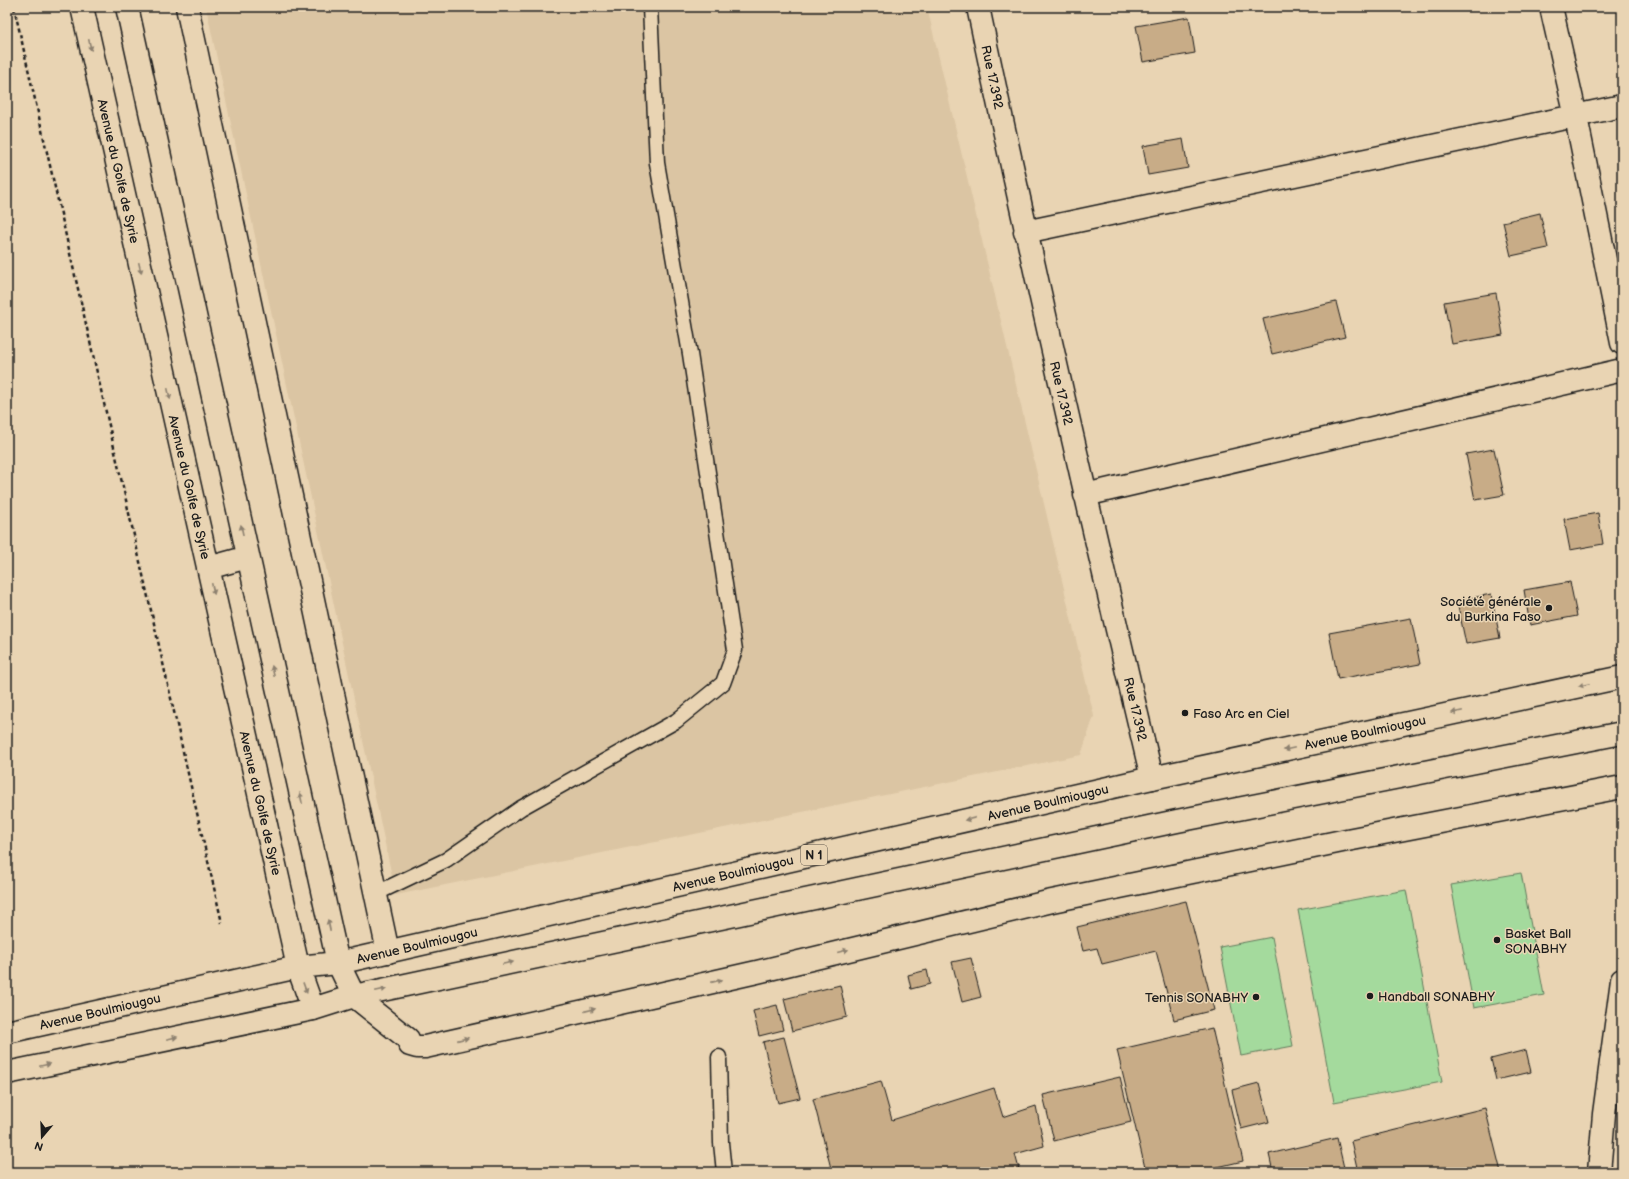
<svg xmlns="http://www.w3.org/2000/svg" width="1629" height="1179" font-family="'Balsamiq Sans',sans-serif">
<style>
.built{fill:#dbc5a3}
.green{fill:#a4da9d;stroke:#607b5c}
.building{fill:#c8ac87;stroke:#1c1c1c}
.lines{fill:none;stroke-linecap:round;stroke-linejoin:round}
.service-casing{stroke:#1c1c1c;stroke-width:17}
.minor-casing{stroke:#1c1c1c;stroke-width:25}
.secondary-casing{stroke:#1c1c1c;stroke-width:25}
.trunk-casing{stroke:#1c1c1c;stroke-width:25}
.path{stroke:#1c1c1c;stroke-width:2.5;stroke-dasharray:4 3;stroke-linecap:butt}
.service{stroke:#e9d4b3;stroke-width:14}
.minor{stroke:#e9d4b3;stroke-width:22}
.secondary{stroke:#e9d4b3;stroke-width:22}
.trunk{stroke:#e9d4b3;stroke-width:22}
.oneway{fill:#8d816f}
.poi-dot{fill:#1c1c1c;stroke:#e9d4b3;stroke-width:1.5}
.labels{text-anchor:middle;stroke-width:3;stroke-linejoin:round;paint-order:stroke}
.shield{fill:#e9d4b3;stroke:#5a5349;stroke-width:1}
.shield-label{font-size:12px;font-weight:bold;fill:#1c1c1c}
.street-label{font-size:13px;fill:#1c1c1c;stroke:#e9d4b3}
.poi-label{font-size:13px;fill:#1c1c1c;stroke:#e9d4b3;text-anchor:start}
</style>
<rect width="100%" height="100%" fill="#e9d4b3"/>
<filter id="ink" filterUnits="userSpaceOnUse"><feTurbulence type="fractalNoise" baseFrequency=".025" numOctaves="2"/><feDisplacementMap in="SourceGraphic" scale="8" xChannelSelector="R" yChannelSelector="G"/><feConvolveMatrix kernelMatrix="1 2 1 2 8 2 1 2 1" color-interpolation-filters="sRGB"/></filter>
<g filter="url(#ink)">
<path class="built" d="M206,7H927L1094,716L1081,755L396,895Z"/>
<path class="green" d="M1521,873L1544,995L1474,1008L1451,885Z
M1406,890L1442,1082L1334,1102L1298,910Z
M1272,937L1293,1046L1241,1056L1220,947Z"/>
<path class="building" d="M1189,17L1195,53L1143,62L1136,26Z
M1183,139L1188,168L1148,175L1143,146Z
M1540,213L1548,248L1511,256L1503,222Z
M1496,293L1503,335L1452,344L1444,302Z
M1336,302L1345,337L1272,354L1263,319Z
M1494,449L1504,495L1475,500L1466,454Z
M1598,513L1603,544L1570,550L1564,519Z
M1570,582L1577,616L1530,625L1524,590Z
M1491,594L1500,638L1466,644L1457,601Z
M1411,618L1420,664L1338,679L1329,633Z
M1186,901L1214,1010L1174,1020L1156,951L1102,964L1097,948L1083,951L1077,927Z
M971,958L981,997L962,1002L952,962Z
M927,970L930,984L911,989L908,975Z
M840,985L847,1017L792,1031L784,999Z
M777,1005L783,1030L759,1036L753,1011Z
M1212,1028L1243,1161L1196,1172H1146L1117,1050Z
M784,1037L800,1098L778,1103L763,1042Z
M1526,1050L1531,1072L1496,1080L1491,1059Z
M1120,1077L1131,1122L1054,1141L1043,1095Z
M881,1081L892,1120L994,1088L1003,1117L1036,1106L1044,1146L1015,1154L1019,1169L1007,1172H832L813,1099Z
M1259,1083L1269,1122L1241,1129L1232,1090Z
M1485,1108L1501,1172H1358L1351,1141Z
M1337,1138L1345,1172H1273L1269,1154Z"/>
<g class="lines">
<g class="service-casing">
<path id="service" d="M375,894L446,860L521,808L676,721L723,683L735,650L690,354L657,163L650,7
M719,1057L721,1143L724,1172"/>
</g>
<g class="minor-casing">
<path id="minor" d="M187,7L388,952
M978,7C1032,265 1091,521 1152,778
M1551,7L1576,117L1622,343
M1025,232L1622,106
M1085,495L1622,370
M354,996L408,1039L410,1045L417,1047H425L757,972L1052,901L1347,840L1622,787
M1599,1172L1604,1114L1622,980"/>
</g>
<g class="secondary-casing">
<path id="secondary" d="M82,7L298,967L313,1009
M127,7L338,963L354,996
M208,568L248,557"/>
</g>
<g class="trunk-casing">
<path id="trunk" d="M7,1032L298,967L338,963L1152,778L1622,677
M7,1073L313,1009L354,996L1177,821L1622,733"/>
</g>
<path class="path" d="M14,7L222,923"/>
<use href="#service" class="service"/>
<use href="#minor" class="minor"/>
<use href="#secondary" class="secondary"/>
<use href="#trunk" class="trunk"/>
</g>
<defs><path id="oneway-solid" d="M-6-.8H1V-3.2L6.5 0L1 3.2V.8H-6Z"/></defs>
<g class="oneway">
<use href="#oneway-solid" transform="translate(90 45) rotate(77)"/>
<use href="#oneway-solid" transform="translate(140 268) rotate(77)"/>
<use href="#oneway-solid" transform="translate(169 394) rotate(77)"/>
<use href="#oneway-solid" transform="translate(242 530) rotate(-102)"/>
<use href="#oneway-solid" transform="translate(213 589) rotate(77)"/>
<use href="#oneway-solid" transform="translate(273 671) rotate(-102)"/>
<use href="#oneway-solid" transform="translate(1584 685) rotate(168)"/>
<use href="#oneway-solid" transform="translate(1457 712) rotate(168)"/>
<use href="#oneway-solid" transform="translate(1289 749) rotate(168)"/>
<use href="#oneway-solid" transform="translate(301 798) rotate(-102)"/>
<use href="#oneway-solid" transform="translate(970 819) rotate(167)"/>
<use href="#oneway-solid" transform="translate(329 925) rotate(-102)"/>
<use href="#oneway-solid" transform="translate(843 951) rotate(-14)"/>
<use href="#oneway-solid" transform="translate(508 963) rotate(-12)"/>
<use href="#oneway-solid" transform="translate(717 981) rotate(-13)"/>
<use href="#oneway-solid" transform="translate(305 988) rotate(70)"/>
<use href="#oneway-solid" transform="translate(381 990) rotate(-12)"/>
<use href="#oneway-solid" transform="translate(590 1010) rotate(-13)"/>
<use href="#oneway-solid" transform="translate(172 1038) rotate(-12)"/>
<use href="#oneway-solid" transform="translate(463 1039) rotate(-13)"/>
<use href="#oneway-solid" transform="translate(45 1065) rotate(-12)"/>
</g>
</g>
<g class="poi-dot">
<circle cx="1549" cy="608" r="4"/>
<circle cx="1185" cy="713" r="4"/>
<circle cx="1497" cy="940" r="4"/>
<circle cx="1370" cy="996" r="4"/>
<circle cx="1256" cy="997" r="4"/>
</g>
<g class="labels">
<rect class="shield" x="801" y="845" width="26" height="20" rx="3"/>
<g class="shield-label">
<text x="814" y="859">N 1</text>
</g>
<g class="street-label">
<text transform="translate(993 77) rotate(78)" y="5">Rue 17.392</text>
<text transform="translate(119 171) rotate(77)" y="5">Avenue du Golfe de Syrie</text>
<text transform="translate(1062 393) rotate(77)" y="5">Rue 17.392</text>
<text transform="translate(190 487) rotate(77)" y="5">Avenue du Golfe de Syrie</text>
<text transform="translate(1136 709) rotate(77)" y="5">Rue 17.392</text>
<text transform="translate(1365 732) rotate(-12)" y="5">Avenue Boulmiougou</text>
<text transform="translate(1048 802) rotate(-13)" y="5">Avenue Boulmiougou</text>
<text transform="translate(261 803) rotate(77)" y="5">Avenue du Golfe de Syrie</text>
<text transform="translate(733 873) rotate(-13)" y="5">Avenue Boulmiougou</text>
<text transform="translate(417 945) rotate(-13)" y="5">Avenue Boulmiougou</text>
<text transform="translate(100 1011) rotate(-13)" y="5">Avenue Boulmiougou</text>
</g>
<g class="poi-label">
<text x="1541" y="606" text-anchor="end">Société générale<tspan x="1541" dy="15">du Burkina Faso</tspan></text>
<text x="1193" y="718">Faso Arc en Ciel</text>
<text x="1505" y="938">Basket Ball<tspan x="1505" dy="15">SONABHY</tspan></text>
<text x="1378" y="1001">Handball SONABHY</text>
<text x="1248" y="1002" text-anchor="end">Tennis SONABHY</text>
</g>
</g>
<rect width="1629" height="1179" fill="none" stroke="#e9d4b3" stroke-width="24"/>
<rect x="12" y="12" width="1605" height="1155" fill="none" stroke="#1c1c1c" stroke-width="1.5" filter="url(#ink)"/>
<g transform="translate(42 1137) rotate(199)" stroke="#e9d4b3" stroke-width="3" paint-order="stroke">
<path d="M0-3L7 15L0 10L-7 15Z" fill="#1c1c1c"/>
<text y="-6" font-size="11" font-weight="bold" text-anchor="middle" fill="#1c1c1c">N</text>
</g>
</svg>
